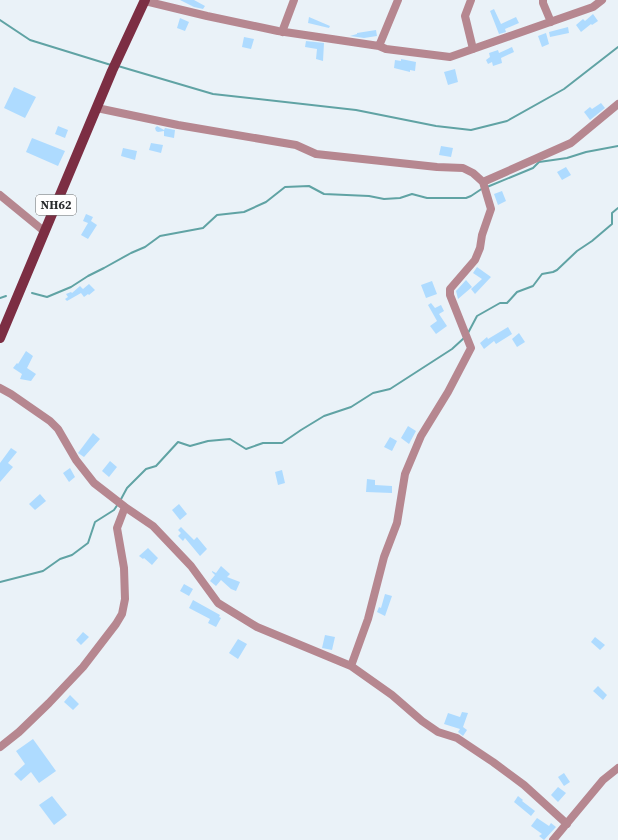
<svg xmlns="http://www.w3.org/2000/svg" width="618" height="840" font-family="'Source Serif 4',serif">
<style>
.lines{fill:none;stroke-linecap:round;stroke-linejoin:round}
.stream{stroke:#60a3a4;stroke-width:2}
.building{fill:#aedbff}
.street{stroke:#b68790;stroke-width:8}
.primary{stroke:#7c2e43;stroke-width:10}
.labels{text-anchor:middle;stroke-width:3.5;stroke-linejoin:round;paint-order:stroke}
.shield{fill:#fefefe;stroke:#686a6b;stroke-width:1}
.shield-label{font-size:12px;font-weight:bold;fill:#272a2c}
</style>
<rect width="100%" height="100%" fill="#eaf2f8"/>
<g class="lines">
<path class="stream" d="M0,20L30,40L111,65
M118,66L213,94L356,110L436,126L471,130L507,121L564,89L618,47
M487,187L533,168L539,162L567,158L586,152L618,146
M32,293L47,297L71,287L88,276L104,268L131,253L145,247L160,236L203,228L217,215L244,212L266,202L285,187L309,186L324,194L369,196L384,199L400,198L412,194L427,198H466L471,196L483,188
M0,298L6,296
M468,333L477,316L500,303H507L517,292L533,286L542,274L553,272L557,270L577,251L592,241L612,224V213L618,208
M120,501L127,488L146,469L156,466L178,442L190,446L208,441L230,439L246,449L263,443H282L301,430L324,416L351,407L373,393L390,389L452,349L464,338
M0,582L43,571L60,559L72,555L88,543L95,522L114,510L118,504"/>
</g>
<path class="building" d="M180,0H194L205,6L203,9L194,7Z
M494,9L501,24L516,17L519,23L505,29L506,32L499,34L490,11Z
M593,14L598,21L592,25L591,24L581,32L576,25L583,19L585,21Z
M309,17L330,26L329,28L308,23Z
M180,18L189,22L185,31L177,28Z
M568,27L569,33L550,37L549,32Z
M376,30L377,36L364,38L350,36L357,34V33Z
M546,33L549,44L542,47L538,36Z
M244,37L254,39L251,49L242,47Z
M306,41L324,43L323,61L316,59L317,49L305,47Z
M512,47L514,52L501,58L502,63L493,66L492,62L488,64L486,60L490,57L489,53L498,50L499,53Z
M401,59L416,62L415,71L410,70V72L394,68L395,60L401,61Z
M455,69L458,82L448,85L444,72Z
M14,87L36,97L25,118L4,108Z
M601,103L605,108L590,120L584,112L590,107L592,109Z
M58,126L68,130L65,138L55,134Z
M157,126L164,130L165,128L175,130L174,138L164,136V131L158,132L156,131L155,128Z
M32,138L65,151L58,166L26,152Z
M151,143L163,145L161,153L149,150Z
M441,146L453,148L451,157L439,155Z
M123,148L137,151L135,160L121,156Z
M566,167L571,175L562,180L557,172Z
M502,191L506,201L498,205L494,194Z
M86,214L93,217L91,221L97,225L88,239L81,235L88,223L83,221Z
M477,267L491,277L475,294L471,289L482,279L473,273Z
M466,280L472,287L458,299L456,291Z
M432,281L437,294L426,298L421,285Z
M89,284L95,290L89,295L88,294L84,297L81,293L67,301L65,299L68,297L66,294L71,292L72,293L80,286L83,289Z
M431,303L435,308L441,305L444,311L439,314L447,326L436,334L430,326L437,321L428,305Z
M508,327L512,334L496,344L494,341L484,349L480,343L487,337L488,339Z
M519,333L525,342L517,347L512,339Z
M26,351L33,356L27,368L36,374L31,381L20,379L22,374L13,368L17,363L18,364Z
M408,426L416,431L409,444L401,438Z
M93,433L100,439L84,457L78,453Z
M390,437L397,441L392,451L384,447Z
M11,448L17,452L8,463L13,467L0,482V463Z
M110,461L117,467L109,477L102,471Z
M70,468L75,477L69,482L63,473Z
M282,470L285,483L278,485L275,472Z
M367,479L375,480V485L392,486V493L366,492Z
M40,494L46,501L35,510L29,504Z
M179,504L187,514L180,520L172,510Z
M181,527L194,540L197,537L207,549L200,556L185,538L183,541L178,536L181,533L178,530Z
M148,548L158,558L152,565L144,558L143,559L139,556Z
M221,566L230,574L227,577L240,582L236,591L231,589L221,580L216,586L210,581L215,575L212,572V571L216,573Z
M184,584L193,589L189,596L180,591Z
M385,594L392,596L385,616L377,612L379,607L381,608Z
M193,600L220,615L219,617L221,618L216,627L208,623L210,619L189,608Z
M83,632L89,637L81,645L76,640Z
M325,635L335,637L332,650L322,648Z
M595,637L605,645L600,650L591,642Z
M238,639L247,644L238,659L229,653Z
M598,686L607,695L603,700L593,691Z
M70,695L79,704L73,710L64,702Z
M462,712L468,713L463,727L467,730L463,736L458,732L460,729L444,724L448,713L460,717Z
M33,739L56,771L39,783L31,772L21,781L14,774L25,764L16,751Z
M564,773L570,782L564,786L558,777Z
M558,787L566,793L558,802L551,795Z
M52,796L67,815L54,825L39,805Z
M518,796L523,800L522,801L535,811L531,816L514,802Z
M537,818L549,826L551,823L556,827L544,840L539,836L542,834L531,826Z"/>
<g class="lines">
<path class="street" d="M471,0L465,16L473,49
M543,0V3L551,22
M145,1L207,16L278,31L379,46L386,49L450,57L593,7L602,0
M282,32L294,0
M379,46L398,0
M97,108L178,125L296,145L316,154L437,167L463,168L473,173L483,182
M0,195L45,232
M0,388L11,394L50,421L58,429L76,460L94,483L125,507L153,526L191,566L218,603L257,627L351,666L392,695L422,721L438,732L457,738L493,762L524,785L567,824
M351,666L368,619L384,557L397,523L405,474L421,436L448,392L471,348L450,295V289L475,260L480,248L482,235L491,209L483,182L571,143L618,104
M0,747L19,732L49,703L83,667L116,624L122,614L125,599L124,568L117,528L125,507
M553,840L603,780L618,768"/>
<path class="primary" d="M0,338L112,71L145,0"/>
</g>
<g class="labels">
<rect class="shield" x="36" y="195" width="40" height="20" rx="3"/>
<g class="shield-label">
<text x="56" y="209">NH62</text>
</g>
</g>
</svg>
